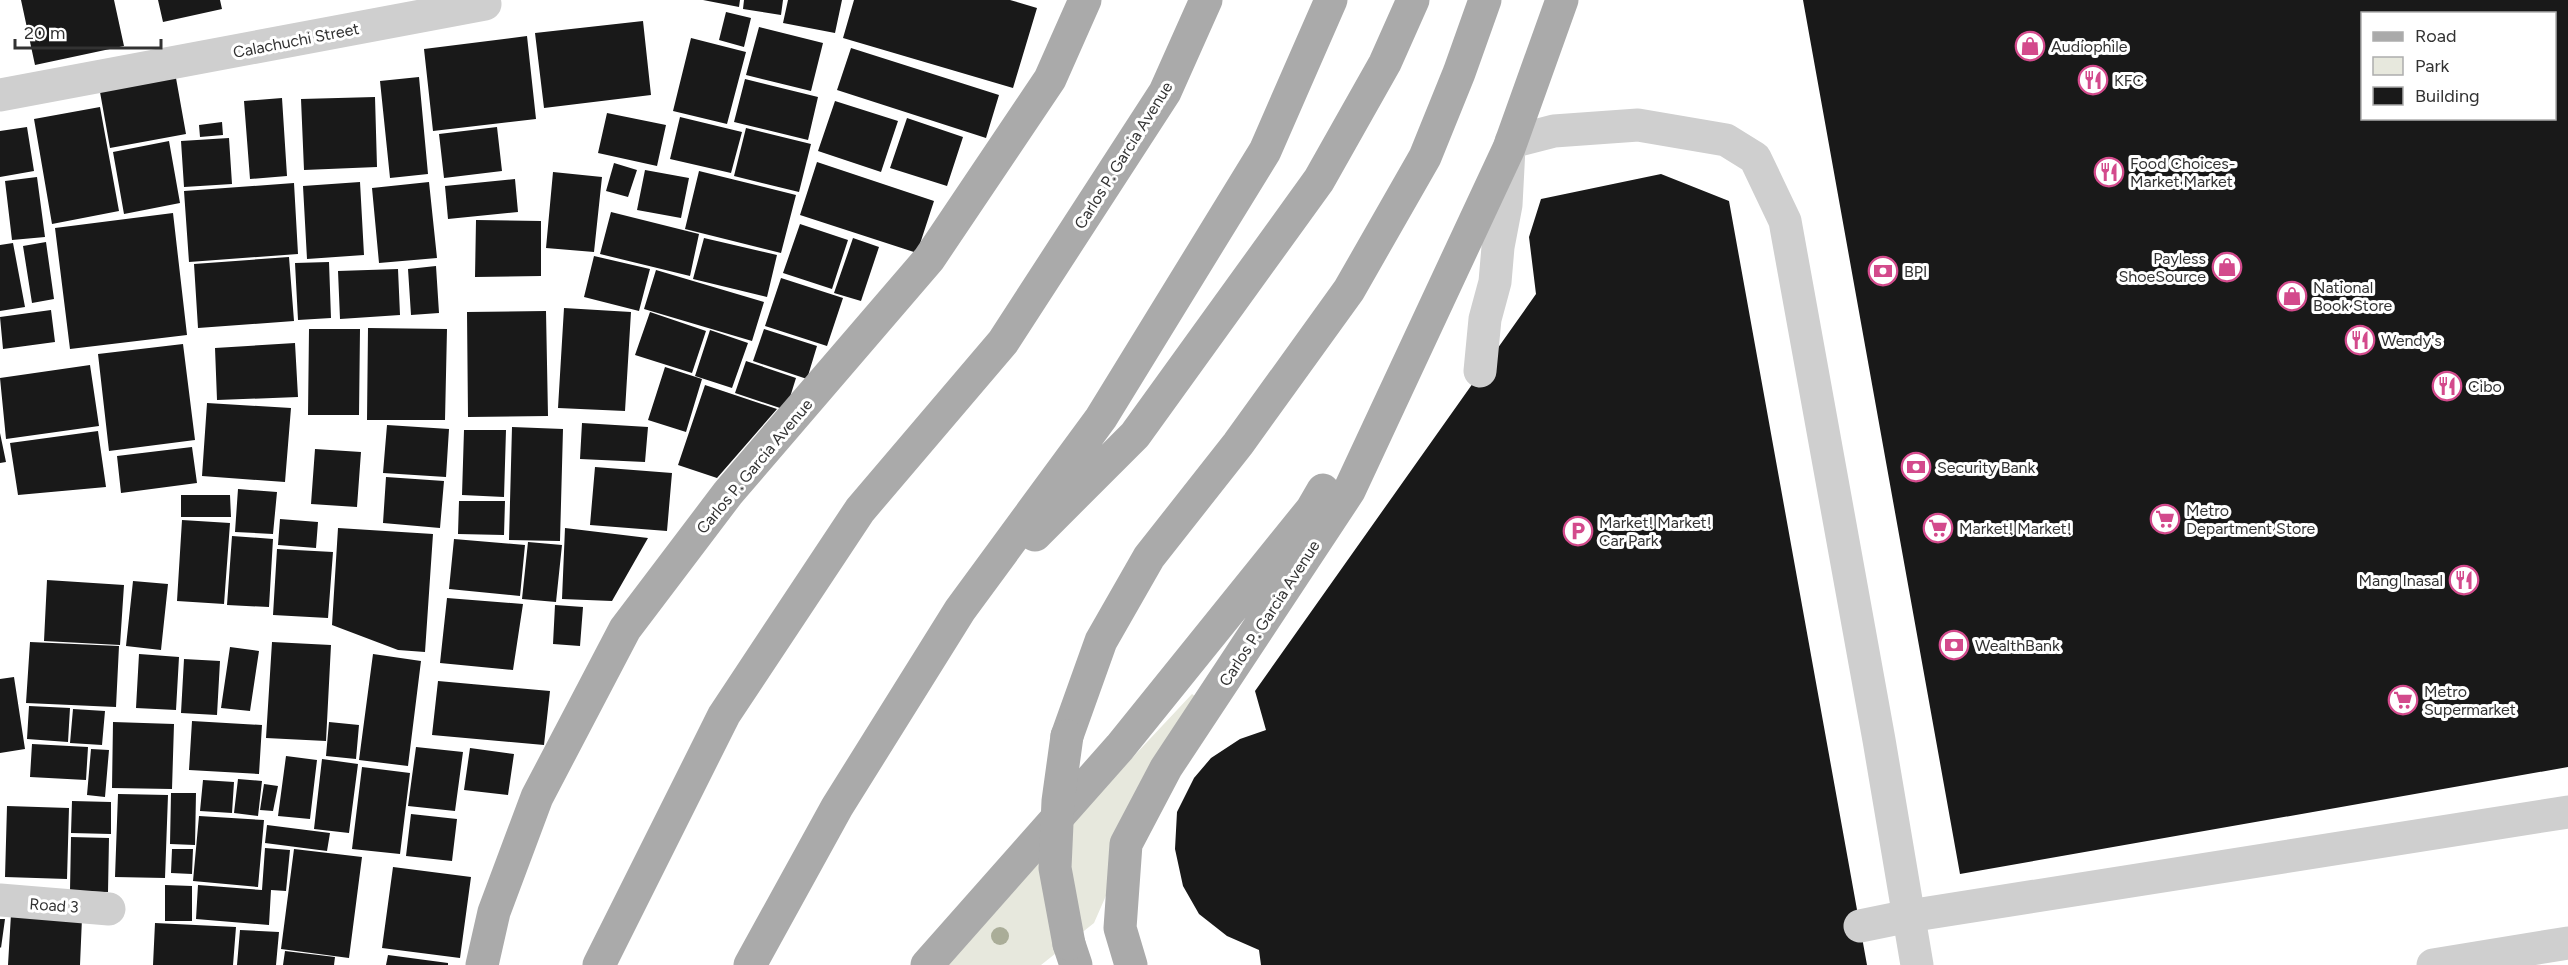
<svg xmlns="http://www.w3.org/2000/svg" width="2568" height="965" font-family="Figtree,sans-serif">
<style>
.green{fill:#e7e8dd}
.building{fill:#191919;fill-rule:evenodd}
.lines{fill:none;stroke-linecap:round;stroke-linejoin:round}
.minor{stroke:#cfcfcf;stroke-width:33}
.major{stroke:#aaa;stroke-width:33}
.major-bridge{stroke:#aaa;stroke-width:33}
.tree{fill:#aaad98}
.labels{text-anchor:middle;stroke-width:6;stroke-linejoin:round;paint-order:stroke}
.street-label{font-size:16px;fill:#323232;stroke:#fff}
.poi-label{font-size:16px;fill:#323232;stroke:#fff;text-anchor:start}
</style>
<rect width="100%" height="100%" fill="#fff"/>
<path class="green" d="M1192,694L1203,702L1172,745L1094,923L1041,965H938Z"/>
<path class="building" d="M21,0H114L124,46L35,65Z
M158,0H220L222,9L163,22Z
M703,0H740L739,7Z
M744,0H783L781,15L743,9Z
M788,0H842L835,33L783,23Z
M854,0H1010L1037,8L1013,88L843,38Z
M1803,0H2568V767L1960,874ZM2362,14H2554V118H2362Z
M726,12L751,18L744,47L719,40Z
M643,21L651,95L544,108L535,33Z
M759,27L823,43L811,91L746,75Z
M527,36L536,119L433,131L424,49Z
M691,38L746,52L727,124L673,111Z
M851,48L999,95L986,138L837,90Z
M419,77L428,174L390,178L380,81Z
M176,78L186,134L110,148L100,92Z
M745,79L818,97L808,140L734,122Z
M375,97L377,167L304,170L301,99Z
M282,98L287,176L250,179L244,101Z
M835,101L898,121L881,172L818,151Z
M100,107L119,211L52,224L34,119Z
M607,113L666,125L657,166L598,153Z
M680,117L742,132L731,173L670,159Z
M907,118L963,137L947,186L890,168Z
M222,122L223,135L200,137L199,125Z
M27,127L34,171L0,177V131Z
M497,127L502,171L444,178L439,134Z
M746,128L811,144L799,192L734,176Z
M229,138L232,184L184,187L181,141Z
M169,141L180,203L124,214L113,152Z
M817,162L934,201L917,253L800,215Z
M614,163L637,170L628,197L606,191Z
M645,170L689,178L681,218L637,210Z
M699,171L796,195L781,253L685,229Z
M553,172L602,177L594,252L546,248Z
M1661,174L1729,201L1867,965H1261L1259,950L1227,936L1199,914L1183,886L1175,849L1177,812L1194,778L1211,758L1240,739L1266,730L1255,691L1536,294L1529,237L1541,199Z
M37,177L45,237L12,240L5,181Z
M515,179L518,212L448,219L445,186Z
M360,182L364,255L307,259L303,186Z
M429,182L437,258L379,263L372,188Z
M294,183L298,254L189,262L184,191Z
M611,212L699,234L690,276L600,254Z
M173,213L187,335L70,349L55,228Z
M476,220L541,221V276L475,277Z
M800,224L848,240L832,289L783,273Z
M704,238L777,255L767,297L693,279Z
M853,238L879,247L861,301L834,293Z
M46,242L54,299L32,303L23,246Z
M13,243L25,307L0,311V245Z
M594,256L650,269L639,311L584,297Z
M289,257L294,321L198,328L194,264Z
M329,262L331,318L298,320L295,263Z
M436,266L439,313L411,315L408,269Z
M398,269L400,315L340,319L338,271Z
M656,270L764,302L752,341L644,309Z
M781,278L843,298L827,346L765,326Z
M564,308L631,312L625,411L558,408Z
M51,310L55,342L3,349L0,317Z
M546,311L548,416L468,417L467,312Z
M650,312L706,331L692,373L635,355Z
M368,328L447,329L445,420H367Z
M309,329H360L359,415H308Z
M764,329L817,346L807,379L753,361Z
M710,330L748,343L732,388L695,376Z
M295,343L298,397L217,400L215,348Z
M183,344L195,440L109,451L98,354Z
M746,361L796,378L786,410L735,393Z
M90,365L99,426L6,439L0,378Z
M665,367L702,379L686,432L648,420Z
M705,385L777,409L717,478L678,465Z
M207,403L291,408L285,482L202,476Z
M582,423L648,427L645,462L580,459Z
M387,425L449,429L446,477L383,473Z
M512,427L563,429L560,541L509,540Z
M464,430H506L504,497L462,495Z
M98,431L106,487L18,495L10,443Z
M0,433L6,462L0,463Z
M192,447L197,483L121,493L117,456Z
M315,449L361,452L357,507L311,504Z
M595,467L672,473L667,531L590,525Z
M386,477L444,481L440,528L383,523Z
M238,489L277,492L273,534L235,532Z
M181,495H230L231,517H181Z
M459,501H505L504,535L458,534Z
M280,519L318,522L316,548L278,545Z
M182,520L230,523L224,604L177,601Z
M338,528L433,534L425,652L398,650L332,625Z
M565,528L648,538L612,601L562,599Z
M232,536L273,539L269,607L227,605Z
M454,539L525,545L520,596L449,589Z
M528,542L562,545L556,602L522,599Z
M277,549L333,552L328,618L273,615Z
M47,580L124,585L120,645L44,641Z
M133,581L168,584L161,650L126,646Z
M447,598L523,604L513,670L440,663Z
M555,605L583,607L580,646L553,644Z
M30,642L119,646L116,707L26,703Z
M272,642L331,645L326,741L266,738Z
M230,647L259,651L250,711L221,708Z
M139,654L179,657L176,710L136,708Z
M373,654L421,661L408,766L359,760Z
M184,659L220,661L217,715L181,713Z
M14,677L25,749L0,753V679Z
M438,681L550,691L544,745L432,735Z
M29,706L70,708L68,742L27,739Z
M73,709L105,711L102,745L70,743Z
M192,721L262,725L259,774L189,770Z
M113,722L174,724L172,789L112,788Z
M329,722L359,725L356,759L326,756Z
M32,744L88,747L86,780L30,777Z
M416,747L463,752L455,811L408,806Z
M470,748L514,754L508,795L464,790Z
M91,749L109,750L105,797L87,795Z
M286,756L317,760L310,819L278,816Z
M322,759L358,764L349,833L314,829Z
M362,767L410,773L400,854L352,849Z
M238,779L262,781L258,816L234,813Z
M203,780L234,782L232,813L200,811Z
M264,784L278,786L273,811L260,810Z
M171,793H196L195,845L170,844Z
M118,794L168,795L165,878L115,877Z
M72,801L111,802V834L71,833Z
M7,806L69,808L67,879L5,877Z
M411,814L457,819L452,861L406,856Z
M199,816L264,820L258,887L193,881Z
M267,825L330,833L327,851L265,843Z
M71,837L109,838L108,892L70,891Z
M265,848L290,850L286,891L271,890L269,925L196,919L198,885L262,890Z
M172,849H193L192,874L171,873Z
M294,849L362,857L349,958L281,949Z
M393,867L471,877L460,958L382,948Z
M165,885L192,886V921H165Z
M11,914L82,918L80,965H8Z
M0,919H5L1,948L0,947Z
M155,923L236,927L233,965H153Z
M240,930L279,932L276,965H237Z
M285,951L335,957L334,965H283Z
M388,955L448,963V965H386Z"/>
<g class="lines">
<path class="minor" d="M0,95L485,4
M1511,142L1554,131L1638,125L1726,140L1755,158L1785,221L1879,740L1917,965
M1480,371L1485,319L1495,282L1498,247L1506,205L1509,148
M0,900L109,909
M1860,926L1909,916L2568,812
M2433,965L2568,943"/>
<path class="major" d="M1035,535L1135,435L1319,180L1385,63L1413,0
M1067,736L1101,641L1149,557L1238,444L1349,290L1425,157L1459,73L1485,0
M1069,944L1076,965
M482,965L494,912L537,797L625,629L728,493L929,259L1050,79L1085,0
M599,965L724,715L860,510L1003,342L1165,92L1206,0
M750,965L837,807L960,610L1101,418L1265,151L1331,0
M927,965L1120,747L1312,509L1323,490
M1131,965L1120,928L1126,844L1166,768L1349,491L1509,148L1562,0"/>
<path class="major-bridge" d="M1067,736L1058,801L1055,868L1069,944"/>
</g>
<circle class="tree" cx="1000" cy="936" r="9"/>
<defs>
<g id="shop-ring" transform="scale(1.5)"><circle r="9.5" fill="#fff" stroke="#d34a8c" stroke-width="1.5"/><path d="M-5-2.5h2.3a2.7 3.5 0 0 1 5.4 0H5L5.5 6h-11ZM-1.5-2.5h3a1.5 2.3 0 0 0-3 0Z" fill="#d34a8c"/></g>
<g id="restaurant-ring" transform="scale(1.5)"><circle r="9.5" fill="#fff" stroke="#d34a8c" stroke-width="1.5"/><path d="M-5-6h1v4h1v-4h1v4h1v-4h1v5L-1.5 .5V6h-2V.5L-5-1ZM5-6V6H3V1.5H1.5Q1.5-4 5-6Z" fill="#d34a8c"/></g>
<g id="bank-ring" transform="scale(1.5)"><circle r="9.5" fill="#fff" stroke="#d34a8c" stroke-width="1.5"/><path d="M-6-4H6V4H-6ZM0-2.3a2.3 2.3 0 1 0 0 4.6a2.3 2.3 0 1 0 0-4.6Z" fill="#d34a8c"/></g>
<g id="supermarket-ring" transform="scale(1.5)"><circle r="9.5" fill="#fff" stroke="#d34a8c" stroke-width="1.5"/><path d="M-6-5.5h2.5l.6 2H6L4.5 2H-2.5L-4.4-4H-6ZM-1.5 3.2a1.3 1.3 0 1 0 .1 0ZM3 3.2a1.3 1.3 0 1 0 .1 0Z" fill="#d34a8c"/></g>
<g id="parking-ring" transform="scale(1.5)"><circle r="9.5" fill="#fff" stroke="#d34a8c" stroke-width="1.5"/><path d="M-3.5-5.5H1a3.5 3.5 0 0 1 0 7H-1V5.5H-3.5ZM-1-3.4V-.6H.8a1.4 1.4 0 0 0 0-2.8Z" fill="#d34a8c"/></g>
</defs>
<g fill-rule="evenodd">
<use href="#shop-ring" x="2030" y="46"/>
<use href="#restaurant-ring" x="2093" y="80"/>
<use href="#restaurant-ring" x="2109" y="172"/>
<use href="#shop-ring" x="2227" y="267"/>
<use href="#bank-ring" x="1883" y="271"/>
<use href="#shop-ring" x="2292" y="296"/>
<use href="#restaurant-ring" x="2360" y="340"/>
<use href="#restaurant-ring" x="2447" y="386"/>
<use href="#bank-ring" x="1916" y="467"/>
<use href="#supermarket-ring" x="2165" y="519"/>
<use href="#supermarket-ring" x="1938" y="528"/>
<use href="#parking-ring" x="1578" y="531"/>
<use href="#restaurant-ring" x="2464" y="580"/>
<use href="#bank-ring" x="1954" y="645"/>
<use href="#supermarket-ring" x="2403" y="700"/>
</g>
<g class="labels">
<g class="street-label">
<text transform="translate(296 40) rotate(-11)" y="6">Calachuchi Street</text>
<text transform="translate(1123 155) rotate(-58)" y="6">Carlos P. Garcia Avenue</text>
<text transform="translate(754 466) rotate(-50)" y="6">Carlos P. Garcia Avenue</text>
<text transform="translate(1269 613) rotate(-57)" y="6">Carlos P. Garcia Avenue</text>
<text transform="translate(54 905) rotate(4)" y="6">Road 3</text>
</g>
<g class="poi-label">
<text x="2051" y="52">Audiophile</text>
<text x="2114" y="86">KFC</text>
<text x="2130" y="169">Food Choices-<tspan x="2130" dy="18">Market Market</tspan></text>
<text x="2206" y="264" text-anchor="end">Payless<tspan x="2206" dy="18">ShoeSource</tspan></text>
<text x="1904" y="277">BPI</text>
<text x="2313" y="293">National<tspan x="2313" dy="18">Book Store</tspan></text>
<text x="2381" y="346">Wendy's</text>
<text x="2468" y="392">Cibo</text>
<text x="1937" y="473">Security Bank</text>
<text x="2186" y="516">Metro<tspan x="2186" dy="18">Department Store</tspan></text>
<text x="1599" y="528">Market! Market!<tspan x="1599" dy="18">Car Park</tspan></text>
<text x="1959" y="534">Market! Market!</text>
<text x="2443" y="586" text-anchor="end">Mang Inasal</text>
<text x="1975" y="651">WealthBank</text>
<text x="2424" y="697">Metro<tspan x="2424" dy="18">Supermarket</tspan></text>
</g>
</g>
<rect x="2361" y="12" width="195" height="108" fill="#ffffff" stroke="#adadad" stroke-width="1.5"/>
<rect x="2373" y="32" width="30" height="9" fill="#aaaaaa" stroke="#adadad" stroke-width="1.5"/>
<text x="2415" y="42" font-size="18" fill="#323232">Road</text>
<rect x="2373" y="57" width="30" height="18" fill="#e7e8dd" stroke="#adadad" stroke-width="1.5"/>
<text x="2415" y="72" font-size="18" fill="#323232">Park</text>
<rect x="2373" y="87" width="30" height="18" fill="#191919" stroke="#adadad" stroke-width="1.5"/>
<text x="2415" y="102" font-size="18" fill="#323232">Building</text>
<path d="M15 39v9h146v-9" fill="none" stroke="#323232" stroke-width="3"/>
<text x="24" y="39" font-size="18" fill="#323232" stroke="#ffffff" stroke-width="4.5" paint-order="stroke">20 m</text>
</svg>
